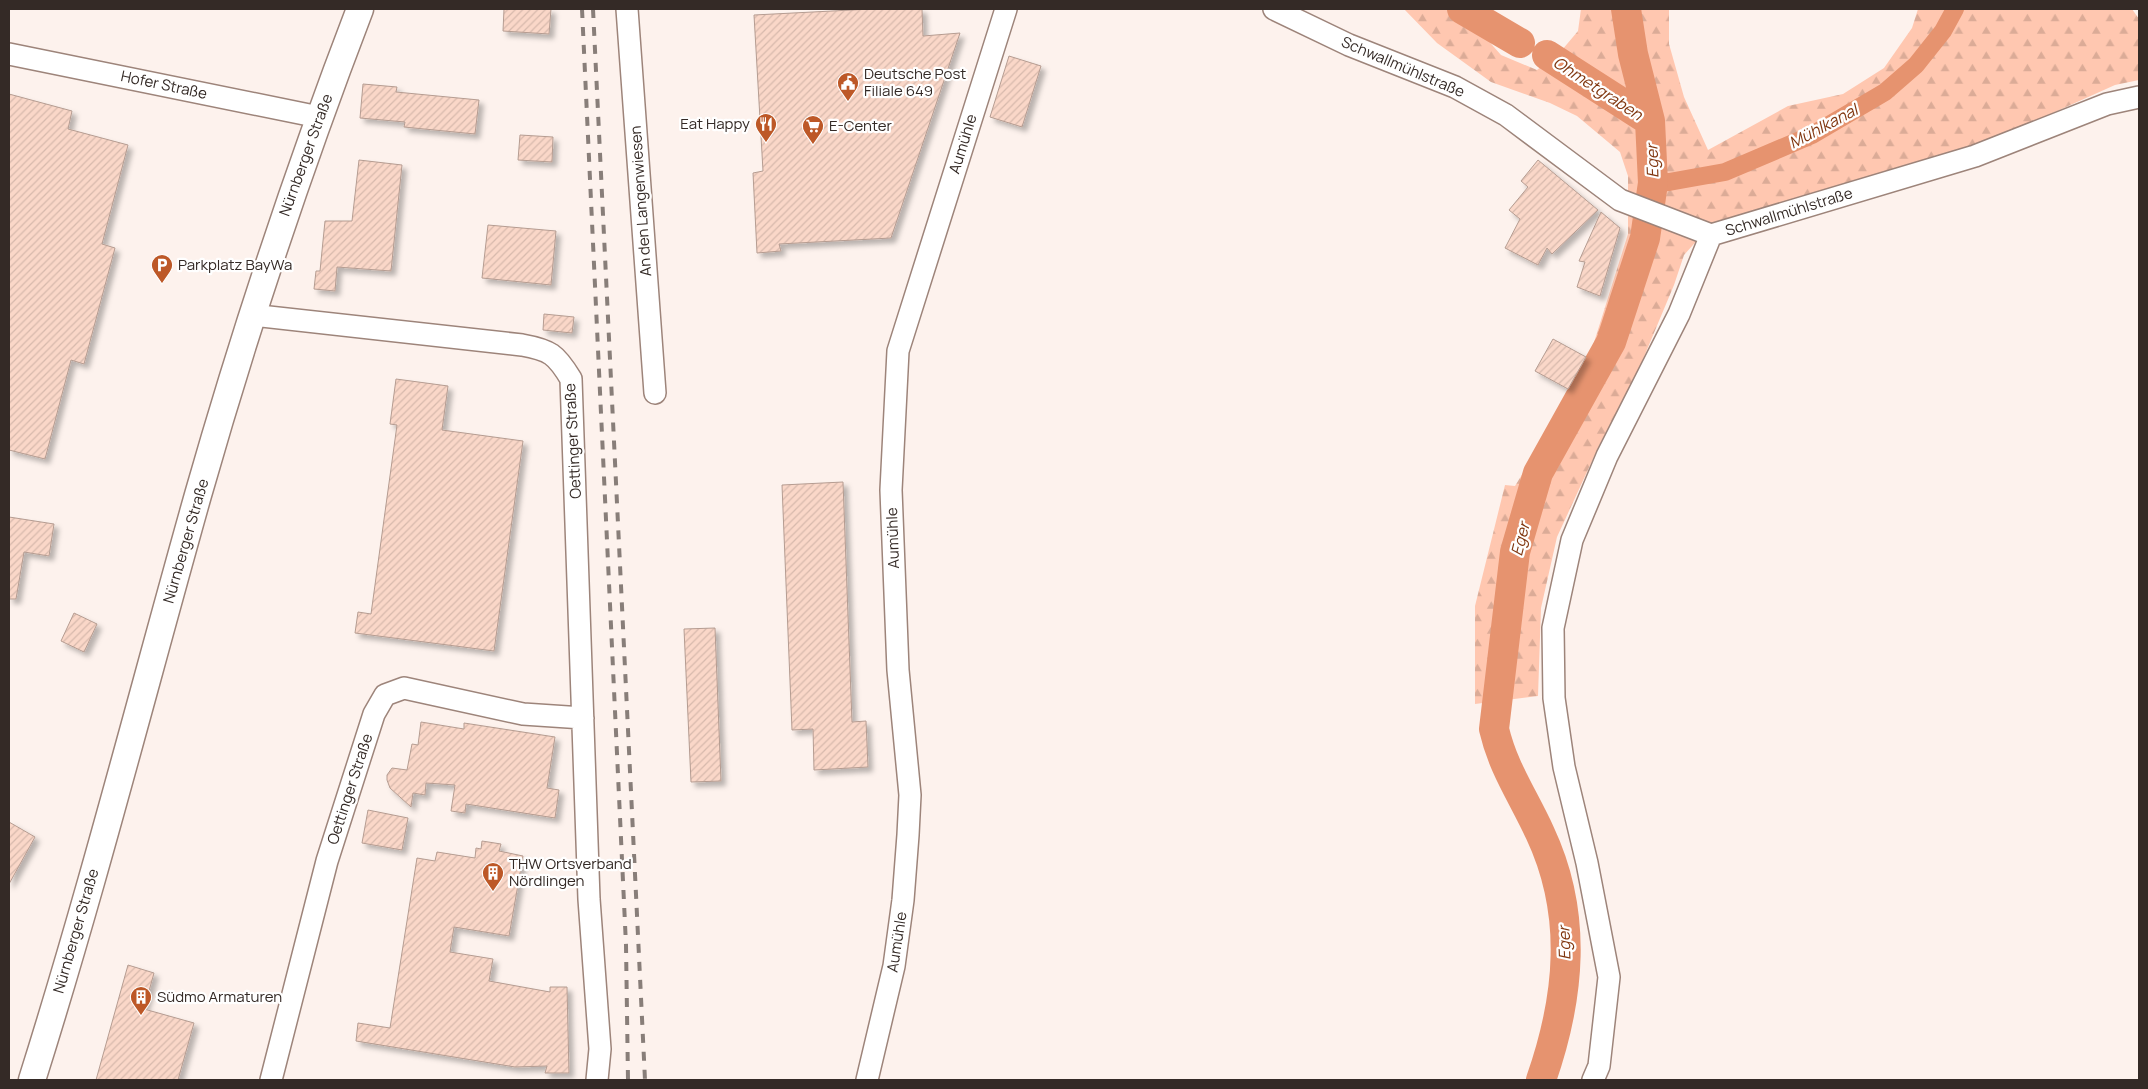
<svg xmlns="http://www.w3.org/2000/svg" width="2148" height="1089" font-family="Manrope,sans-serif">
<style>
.forest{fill:url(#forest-firs)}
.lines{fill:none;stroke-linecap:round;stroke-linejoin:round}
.canal{stroke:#e6936f;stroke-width:18}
.river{stroke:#e6936f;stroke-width:30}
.building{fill:url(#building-hatch);stroke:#b59c91;filter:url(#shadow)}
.minor-casing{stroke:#9d847a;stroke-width:24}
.major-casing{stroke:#9d847a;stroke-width:29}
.minor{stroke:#fff;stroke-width:21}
.major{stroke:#fff;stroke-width:26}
.rail{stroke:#887e79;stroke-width:4;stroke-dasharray:9 9;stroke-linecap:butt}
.labels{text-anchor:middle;stroke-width:4.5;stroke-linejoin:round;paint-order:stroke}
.street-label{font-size:15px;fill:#342a26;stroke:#fff}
.poi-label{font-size:15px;fill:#342a26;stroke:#fff;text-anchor:start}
.water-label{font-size:16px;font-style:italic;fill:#813710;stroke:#fff}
</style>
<defs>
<pattern id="forest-firs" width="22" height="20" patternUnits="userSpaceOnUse" patternTransform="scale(1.25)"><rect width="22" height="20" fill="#ffc7b0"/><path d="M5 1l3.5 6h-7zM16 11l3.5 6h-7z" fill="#dbab97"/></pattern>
<pattern id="building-hatch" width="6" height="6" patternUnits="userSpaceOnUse" patternTransform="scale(1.25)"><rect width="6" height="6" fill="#fad7c8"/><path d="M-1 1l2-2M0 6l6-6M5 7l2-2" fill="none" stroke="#d7b9ac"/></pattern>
<filter id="shadow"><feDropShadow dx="4.5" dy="4.5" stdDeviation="2.5" flood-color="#0004"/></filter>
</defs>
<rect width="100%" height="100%" fill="#fdf2ed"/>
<path class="forest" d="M1404,9H1473L1486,38L1501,55L1537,70L1562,50L1578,31L1581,9H1669V44L1684,97L1708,150L1788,106L1843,94L1884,68L1912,28L1918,9H2132L2139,19V80L2115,85L1952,158L1710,226L1684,255L1674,285L1641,364L1598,448L1557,537L1541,608L1538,696L1475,704V606L1505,485L1515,486L1585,371L1628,234V176L1620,152L1577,116L1550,103L1491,82L1437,43Z"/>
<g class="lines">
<path class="canal" d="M1653,183L1669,182L1725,172L1812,135L1885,92L1916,65L1943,31L1955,9"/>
<path class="river" d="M1462,9L1520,43
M1547,55L1650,121
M1541,1080C1570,997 1578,914 1540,833C1523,796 1503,768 1494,729L1515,552L1538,473L1611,342L1645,238L1653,183L1650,121L1633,54L1626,9"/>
</g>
<path class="building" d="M504,9H551L549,34L503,31Z
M871,9H922L923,36L960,33L891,238L779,244L781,251L757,253L753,173L763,171L754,15Z
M1009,56L1041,66L1022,127L990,117Z
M363,84L397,87L396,92L479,100L475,134L404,127L405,122L360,118Z
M9,94L72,111L68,129L128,145L102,244L115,248L84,364L71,360L45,459L9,450Z
M520,135L553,137L552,162L518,160Z
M359,160L402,165L391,271L337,267L335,291L314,289L316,271H320L325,221H352Z
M1538,160L1598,210L1552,254L1547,248L1538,265L1505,248L1520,219L1509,210L1528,187L1521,181Z
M1601,212L1620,228L1600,296L1577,287L1585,262L1579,261Z
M488,225L556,231L551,285L482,278Z
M544,314L574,317L572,333L543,330Z
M1553,339L1586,357L1568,389L1535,371Z
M396,379L448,386L442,430L523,441L494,651L355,633L358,612L371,614L397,425L390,424Z
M843,482L852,722L866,721L868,767L814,770L813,729L792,730L782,485Z
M9,517L54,524L49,556L24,552L16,599H9Z
M74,613L97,624L84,652L61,641Z
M715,628L721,781L691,782L684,629Z
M421,722L464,729V723L555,737L547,788L559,790L555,818L466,804L465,813L451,811L455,785L426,783L425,795L413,793L411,807L390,788L387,780V775L392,768L407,770L412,744L418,745Z
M368,810L408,818L402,850L362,843Z
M9,822L35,837L9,884Z
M482,841L501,844L499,851L523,856L509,936L454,927L450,952L493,959L489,981L550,992V987H567L569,1073H545L547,1066L515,1067L356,1041L358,1023L390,1028L417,858L435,861L437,852L475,858L476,848L481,849Z
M128,965L154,973L144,1009L194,1023L178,1080H96Z"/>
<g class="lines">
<g class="minor-casing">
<path id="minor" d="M627,9L655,393
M1274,9L1349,45L1455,87L1506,115L1620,200L1711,235L1975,156L2107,104L2139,97
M9,54L319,117
M252,315L522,345C550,350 556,354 571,379L589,899L600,1049L597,1080
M271,1080L327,861L374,714L385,695L404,688L523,714L583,718
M867,1080L894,966L903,900L908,835L910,795L898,670L891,490L898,351L1006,9
M1593,1080L1599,1066L1609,977L1587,863L1564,767L1554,698L1553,628L1572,540L1607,456L1679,314L1711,235"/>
</g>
<g class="major-casing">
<path id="major" d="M32,1080C93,887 143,690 198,495C245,330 299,168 360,9"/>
</g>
<use href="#minor" class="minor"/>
<use href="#major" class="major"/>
<path class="rail" d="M582,9L626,945L628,1080
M593,9L645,1080"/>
</g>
<defs>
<g id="civic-pin" transform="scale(1.125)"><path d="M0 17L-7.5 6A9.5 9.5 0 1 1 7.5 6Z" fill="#bd5827" stroke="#fff"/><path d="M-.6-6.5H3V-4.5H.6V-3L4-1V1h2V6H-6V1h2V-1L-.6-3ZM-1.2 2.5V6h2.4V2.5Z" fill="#fff"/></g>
<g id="restaurant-pin" transform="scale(1.125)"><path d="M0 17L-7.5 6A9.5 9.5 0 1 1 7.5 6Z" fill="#bd5827" stroke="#fff"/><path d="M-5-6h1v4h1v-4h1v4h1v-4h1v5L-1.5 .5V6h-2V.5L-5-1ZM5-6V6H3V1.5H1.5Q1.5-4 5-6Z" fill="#fff"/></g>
<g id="supermarket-pin" transform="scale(1.125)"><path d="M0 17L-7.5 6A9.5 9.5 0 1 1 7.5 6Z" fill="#bd5827" stroke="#fff"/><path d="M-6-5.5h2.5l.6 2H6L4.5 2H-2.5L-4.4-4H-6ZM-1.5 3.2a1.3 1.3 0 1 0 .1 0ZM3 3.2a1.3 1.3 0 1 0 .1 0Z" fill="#fff"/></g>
<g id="parking-pin" transform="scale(1.125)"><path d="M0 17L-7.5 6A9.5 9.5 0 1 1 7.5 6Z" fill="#bd5827" stroke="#fff"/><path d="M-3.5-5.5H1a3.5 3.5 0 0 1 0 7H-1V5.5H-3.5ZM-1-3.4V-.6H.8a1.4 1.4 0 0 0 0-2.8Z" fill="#fff"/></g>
<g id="building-pin" transform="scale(1.125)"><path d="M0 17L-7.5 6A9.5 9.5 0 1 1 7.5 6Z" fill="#bd5827" stroke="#fff"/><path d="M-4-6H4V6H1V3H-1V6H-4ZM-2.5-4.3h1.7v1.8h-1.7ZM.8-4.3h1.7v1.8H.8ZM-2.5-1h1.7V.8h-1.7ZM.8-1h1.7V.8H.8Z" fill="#fff"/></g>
</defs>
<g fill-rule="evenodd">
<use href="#civic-pin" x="848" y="83"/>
<use href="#restaurant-pin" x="766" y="124"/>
<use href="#supermarket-pin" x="813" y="126"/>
<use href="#parking-pin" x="162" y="265"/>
<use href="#building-pin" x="493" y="873"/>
<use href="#building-pin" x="141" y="997"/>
</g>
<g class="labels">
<g class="street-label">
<text transform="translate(1403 67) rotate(23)" y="5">Schwallmühlstraße</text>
<text transform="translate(164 85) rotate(12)" y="5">Hofer Straße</text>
<text transform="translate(963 144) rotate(-73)" y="5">Aumühle</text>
<text transform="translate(306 155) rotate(-70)" y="5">Nürnberger Straße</text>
<text transform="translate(641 201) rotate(-94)" y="5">An den Langenwiesen</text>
<text transform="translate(1789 212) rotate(-17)" y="5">Schwallmühlstraße</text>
<text transform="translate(573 441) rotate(-93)" y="5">Oettinger Straße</text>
<text transform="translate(893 538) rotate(-92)" y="5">Aumühle</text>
<text transform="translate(186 541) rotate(-74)" y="5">Nürnberger Straße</text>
<text transform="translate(350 789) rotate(-72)" y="5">Oettinger Straße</text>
<text transform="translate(76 931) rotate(-74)" y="5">Nürnberger Straße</text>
<text transform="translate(897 942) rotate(-81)" y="5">Aumühle</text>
</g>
<g class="poi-label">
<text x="864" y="79">Deutsche Post<tspan x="864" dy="17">Filiale 649</tspan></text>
<text x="750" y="129" text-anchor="end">Eat Happy</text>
<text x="829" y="131">E-Center</text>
<text x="178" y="270">Parkplatz BayWa</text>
<text x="509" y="869">THW Ortsverband<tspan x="509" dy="17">Nördlingen</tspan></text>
<text x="157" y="1002">Südmo Armaturen</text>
</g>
<g class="water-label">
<text transform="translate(1598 88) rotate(33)" y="6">Ohmetgraben</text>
<text transform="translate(1823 126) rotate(-28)" y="6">Mühlkanal</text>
<text transform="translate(1652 161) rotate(-92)" y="6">Eger</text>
<text transform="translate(1520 539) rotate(-76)" y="6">Eger</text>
<text transform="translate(1564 943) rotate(-92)" y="6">Eger</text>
</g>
</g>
<rect width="2148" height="1089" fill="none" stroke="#342a26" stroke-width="20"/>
</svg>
